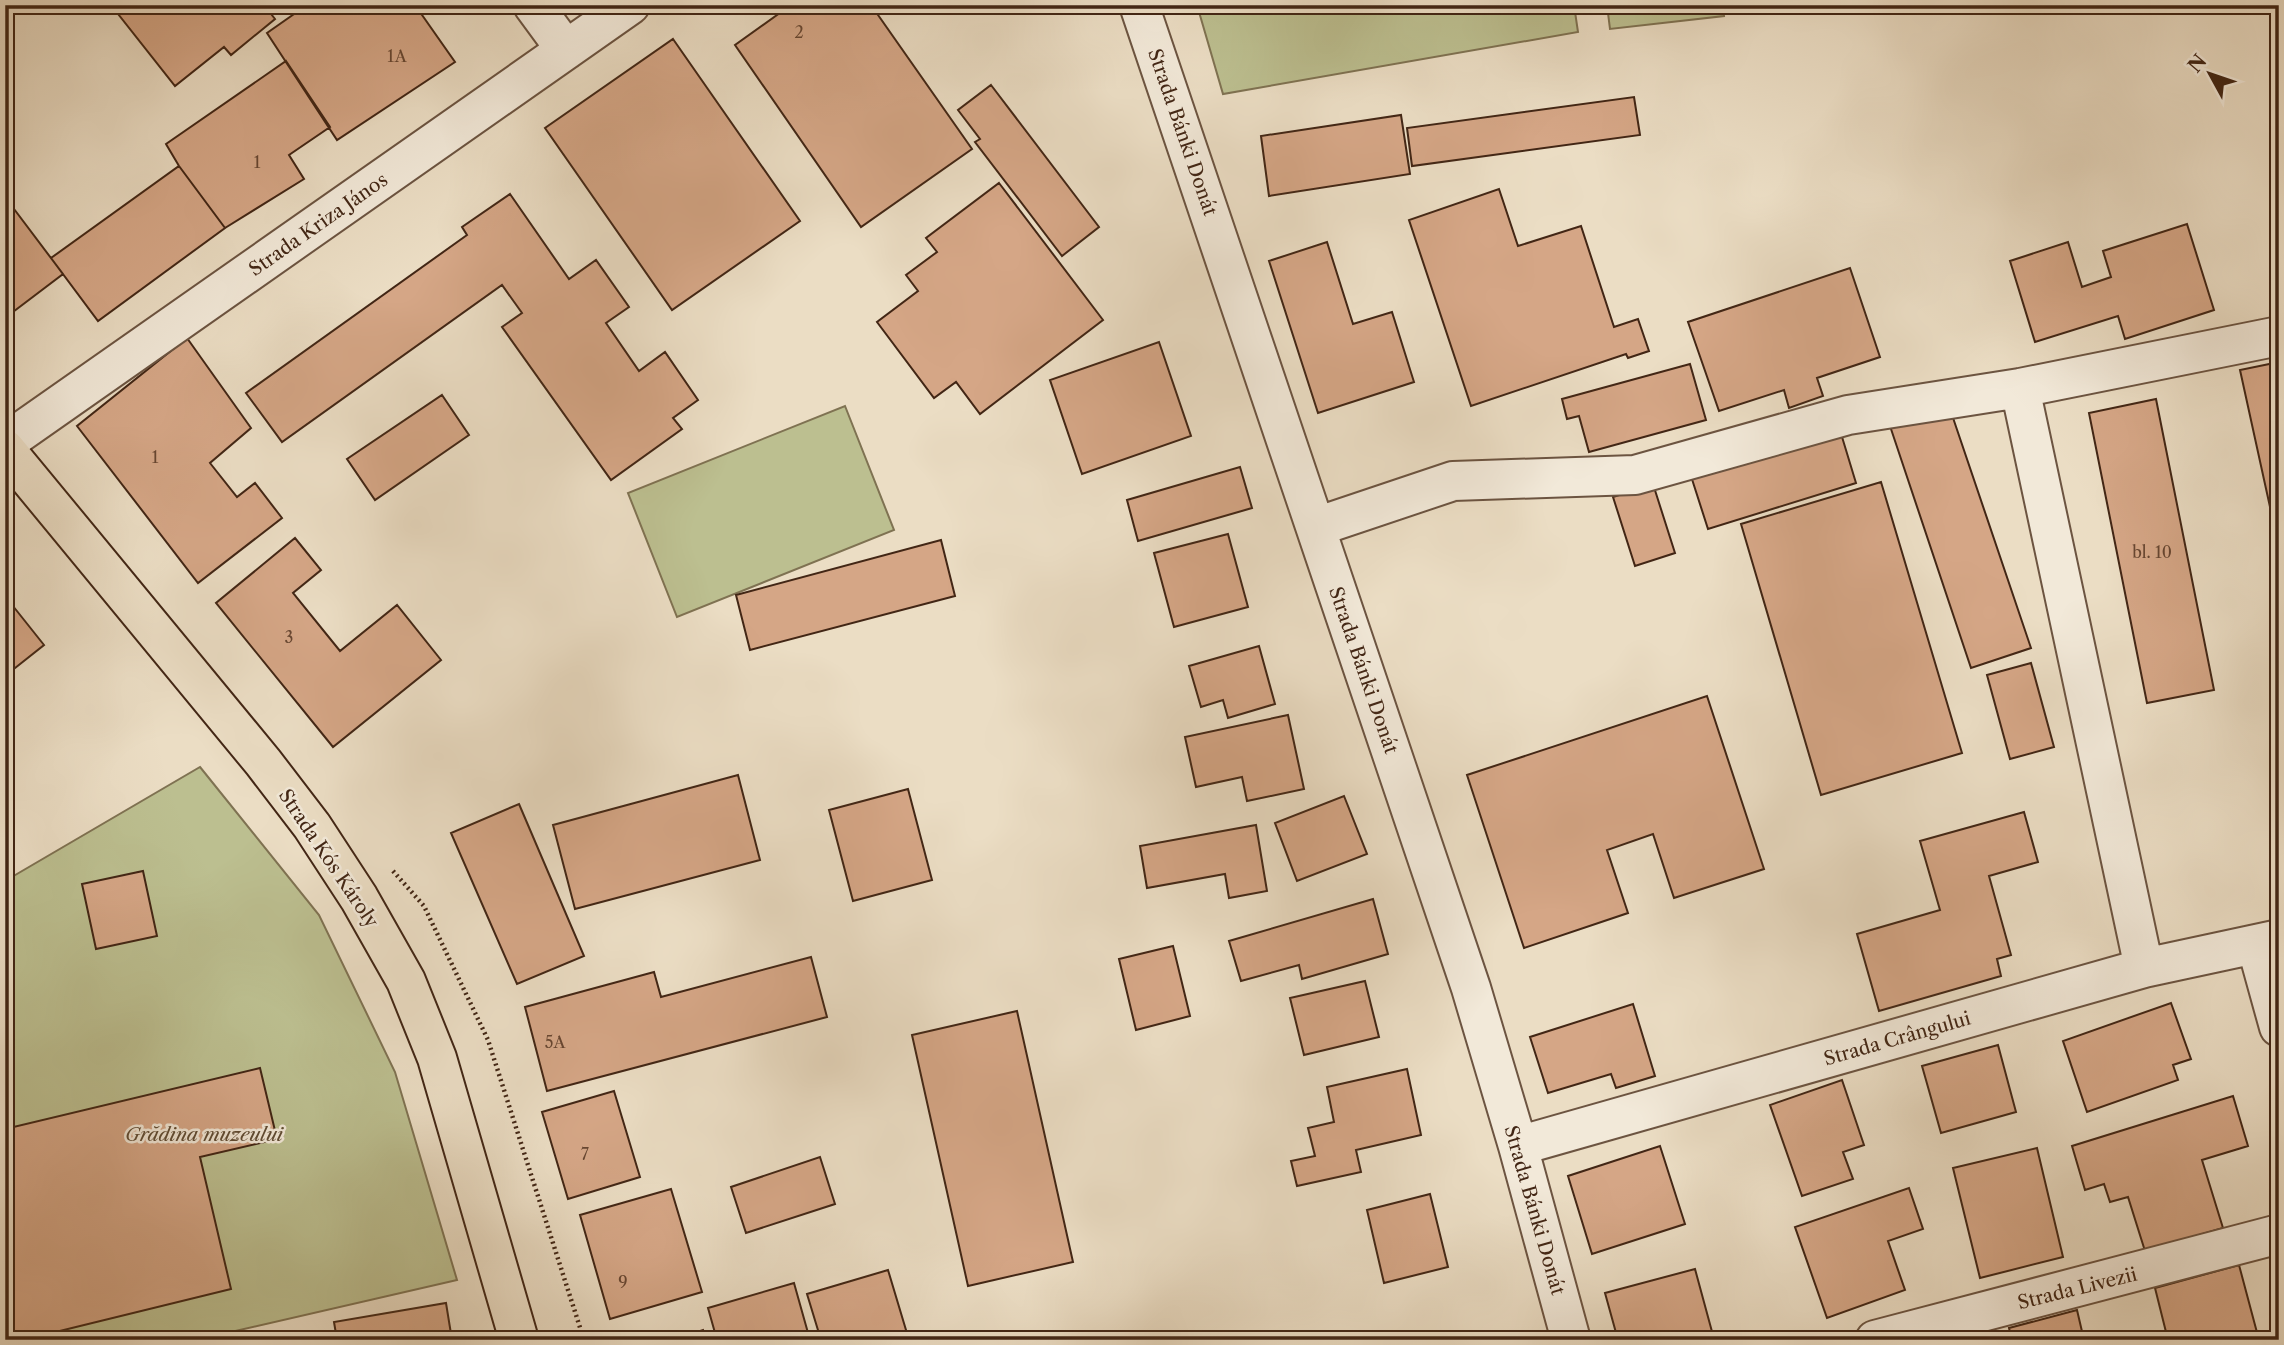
<svg xmlns="http://www.w3.org/2000/svg" width="2284" height="1345" font-family="'Libre Caslon Text',serif">
<style>
.green{fill:#bcbf90;stroke:#7f7252;stroke-width:2}
.building{fill:#d5a686;stroke:#422615;stroke-width:2}
.lines{fill:none;stroke-linecap:round;stroke-linejoin:round}
.minor-casing{stroke:#6c5441;stroke-width:42}
.major-casing{stroke:#422615;stroke-width:42}
.path{stroke:#422615;stroke-width:4.5;stroke-dasharray:2 3.5;stroke-linecap:butt}
.minor{stroke:#f2e9d9;stroke-width:38}
.major{stroke:#ebddc4;stroke-width:38}
.labels{text-anchor:middle;stroke-width:5;stroke-linejoin:round;paint-order:stroke}
.number-label{font-size:16px;fill:#674631}
.street-label{font-size:19px;fill:#422615;stroke:#f2e9d9}
.park-label{font-size:19px;font-style:italic;fill:#604c34;stroke:#f2e9d9}
</style>
<rect width="100%" height="100%" fill="#ebddc4"/>
<filter id="stains"><feTurbulence type="fractalNoise" baseFrequency=".00286" numOctaves="4"/><feColorMatrix values="0 0 0 0 .2 0 0 0 0 .09 0 0 0 0 .02 0 0 0 .5 -.17"/></filter>
<radialGradient id="worn" r=".72"><stop offset=".6" stop-color="#630" stop-opacity="0"/><stop offset="1" stop-color="#630" stop-opacity=".3"/></radialGradient>
<path class="green" d="M1197,5H1574L1578,32L1223,94Z
M1607,5H1723L1724,16L1610,29Z
M845,406L894,530L677,617L628,493Z
M200,767L319,915L395,1072L457,1280L196,1340H5V881Z"/>
<path class="building" d="M111,5H264L275,19L231,55L224,47L175,86Z
M307,5H415L455,62L337,140L267,33Z
M791,5H871L972,149L861,227L735,45Z
M673,39L800,221L672,310L545,128Z
M286,61L330,127L289,155L304,179L225,228L179,166L166,144Z
M991,85L1099,227L1062,256L975,142L980,139L958,110Z
M1634,97L1640,135L1412,166L1407,128Z
M1401,115L1410,174L1269,196L1261,136Z
M179,166L225,228L98,321L51,258Z
M999,183L1103,320L980,414L956,382L934,398L877,322L918,291L906,275L937,252L926,238Z
M1499,189L1518,246L1581,226L1614,327L1638,319L1649,351L1628,358L1626,354L1471,406L1409,220Z
M510,194L569,279L596,260L629,307L606,323L639,371L665,352L698,400L673,418L682,429L611,480L502,327L522,313L502,285L282,442L246,393L467,235L462,227Z
M5,197L63,274L5,318Z
M2187,224L2214,310L2125,339L2118,316L2035,342L2010,261L2068,242L2082,287L2111,277L2103,251Z
M1327,242L1353,324L1392,312L1414,382L1318,413L1269,261Z
M1850,268L1880,357L1817,378L1823,396L1789,408L1784,390L1719,411L1688,322Z
M187,338L251,428L210,463L237,497L255,483L282,518L198,583L77,426Z
M1159,342L1191,436L1082,474L1050,380Z
M2279,362V548L2240,370Z
M1690,364L1706,420L1589,452L1579,416L1567,419L1562,399Z
M442,395L469,435L375,500L347,459Z
M2156,399L2214,690L2147,703L2089,413Z
M1949,406L2031,648L1971,668L1890,426Z
M1839,427L1856,483L1708,529L1690,473Z
M1240,467L1252,508L1138,541L1127,500Z
M1881,482L1962,753L1821,795L1741,524Z
M1653,484L1675,553L1635,566L1613,497Z
M1228,534L1248,607L1174,627L1154,553Z
M295,538L321,570L293,593L340,651L397,605L441,660L333,747L216,603Z
M941,540L955,596L750,650L736,595Z
M5,596L44,645L5,676Z
M1259,646L1275,704L1228,718L1223,700L1201,707L1189,666Z
M2031,663L2054,747L2010,759L1987,675Z
M1707,696L1764,869L1674,898L1653,834L1607,850L1628,913L1524,948L1467,775Z
M1288,715L1304,789L1247,801L1242,777L1196,787L1185,737Z
M738,775L760,860L575,909L553,825Z
M908,789L932,880L853,901L829,810Z
M1344,796L1367,854L1297,881L1275,823Z
M519,804L584,956L517,984L451,833Z
M2024,812L2038,862L1989,876L2011,955L1997,959L2001,976L1879,1011L1857,934L1940,910L1920,841Z
M1256,825L1267,891L1229,898L1225,874L1147,888L1140,846Z
M143,871L157,936L96,949L82,884Z
M1373,899L1388,954L1302,979L1299,965L1241,981L1229,941Z
M1173,946L1190,1016L1136,1030L1119,959Z
M811,957L827,1017L547,1091L525,1007L654,972L661,997Z
M1365,981L1379,1037L1304,1055L1290,998Z
M2171,1003L2191,1059L2173,1065L2178,1080L2087,1112L2063,1041Z
M1633,1004L1655,1076L1616,1088L1611,1074L1548,1093L1530,1037Z
M1017,1011L1073,1262L968,1286L912,1035Z
M1998,1045L2016,1112L1941,1133L1922,1066Z
M260,1068L277,1139L200,1157L231,1289L23,1340H5V1129Z
M1407,1069L1421,1135L1356,1150L1361,1172L1297,1186L1291,1161L1315,1156L1308,1128L1334,1122L1327,1087Z
M1842,1080L1864,1145L1843,1152L1853,1179L1802,1196L1770,1105Z
M614,1091L640,1177L568,1199L542,1112Z
M2233,1096L2248,1146L2202,1160L2223,1228L2145,1251L2128,1197L2110,1202L2104,1184L2085,1190L2072,1146Z
M1660,1146L1685,1224L1592,1254L1568,1176Z
M2037,1148L2063,1257L1980,1278L1953,1168Z
M820,1157L835,1204L746,1233L731,1187Z
M1909,1188L1923,1229L1888,1241L1905,1290L1827,1318L1795,1227Z
M671,1189L702,1292L610,1319L580,1215Z
M1430,1194L1448,1267L1384,1283L1367,1210Z
M2239,1265L2259,1340H2168L2155,1288Z
M1695,1269L1714,1339L1618,1340L1605,1293Z
M888,1270L909,1340H821L807,1294Z
M794,1283L810,1340H717L708,1308Z
M446,1303L452,1340H337L334,1322Z
M2077,1310L2084,1340H2012L2009,1328Z
M703,1330L705,1340H672Z"/>
<g class="lines">
<g class="minor-casing">
<path id="minor" d="M533,5L566,50
M1139,5L1471,988L1518,1146L1571,1340
M2020,388L2144,968
M5,443L630,5
M1316,527L1453,481L1635,475L1848,415L2020,388L2279,336
M2256,944L2279,1027
M1518,1146L2144,968L2279,939
M1875,1340L2279,1234"/>
</g>
<g class="major-casing">
<path id="major" d="M5,449L263,762L312,826L359,898L406,981L437,1058L519,1340"/>
</g>
<path class="path" d="M393,871L424,906L488,1040L584,1340"/>
<use href="#minor" class="minor"/>
<use href="#major" class="major"/>
</g>
<g class="labels">
<g class="number-label">
<text x="799" y="38">2</text>
<text x="397" y="62">1A</text>
<text x="257" y="168">1</text>
<text x="155" y="463">1</text>
<text x="2152" y="558">bl. 10</text>
<text x="289" y="643">3</text>
<text x="555" y="1048">5A</text>
<text x="585" y="1160">7</text>
<text x="623" y="1288">9</text>
</g>
<g class="street-label">
<text transform="translate(1183 132) rotate(71)" y="7">Strada Bánki Donát</text>
<text transform="translate(318 224) rotate(-35)" y="7">Strada Kriza János</text>
<text transform="translate(1364 670) rotate(71)" y="7">Strada Bánki Donát</text>
<text transform="translate(329 858) rotate(56)" y="7">Strada Kós Károly</text>
<text transform="translate(1897 1038) rotate(-16)" y="7">Strada Crângului</text>
<text transform="translate(1535 1210) rotate(74)" y="7">Strada Bánki Donát</text>
<text transform="translate(2077 1288) rotate(-14)" y="7">Strada Livezii</text>
</g>
<g class="park-label">
<text x="204" y="1141">Grădina muzeului</text>
</g>
</g>
<rect width="2284" height="1345" fill="none" stroke="#ebddc4" stroke-width="28"/>
<rect x="7" y="7" width="2270" height="1331" fill="none" stroke="#422615" stroke-width="3.5"/>
<rect x="14" y="14" width="2256" height="1317" fill="none" stroke="#422615" stroke-width="2"/>
<g transform="translate(2210 74) rotate(310)" stroke="#f2e9d9" stroke-width="5" paint-order="stroke">
<path d="M0-5L12 26L0 18L-12 26Z" fill="#422615"/>
<text y="-10" font-size="19" font-weight="bold" text-anchor="middle" fill="#422615">N</text>
</g>
<rect width="100%" height="100%" filter="url(#stains)"/>
<rect width="100%" height="100%" fill="url(#worn)"/>
</svg>
